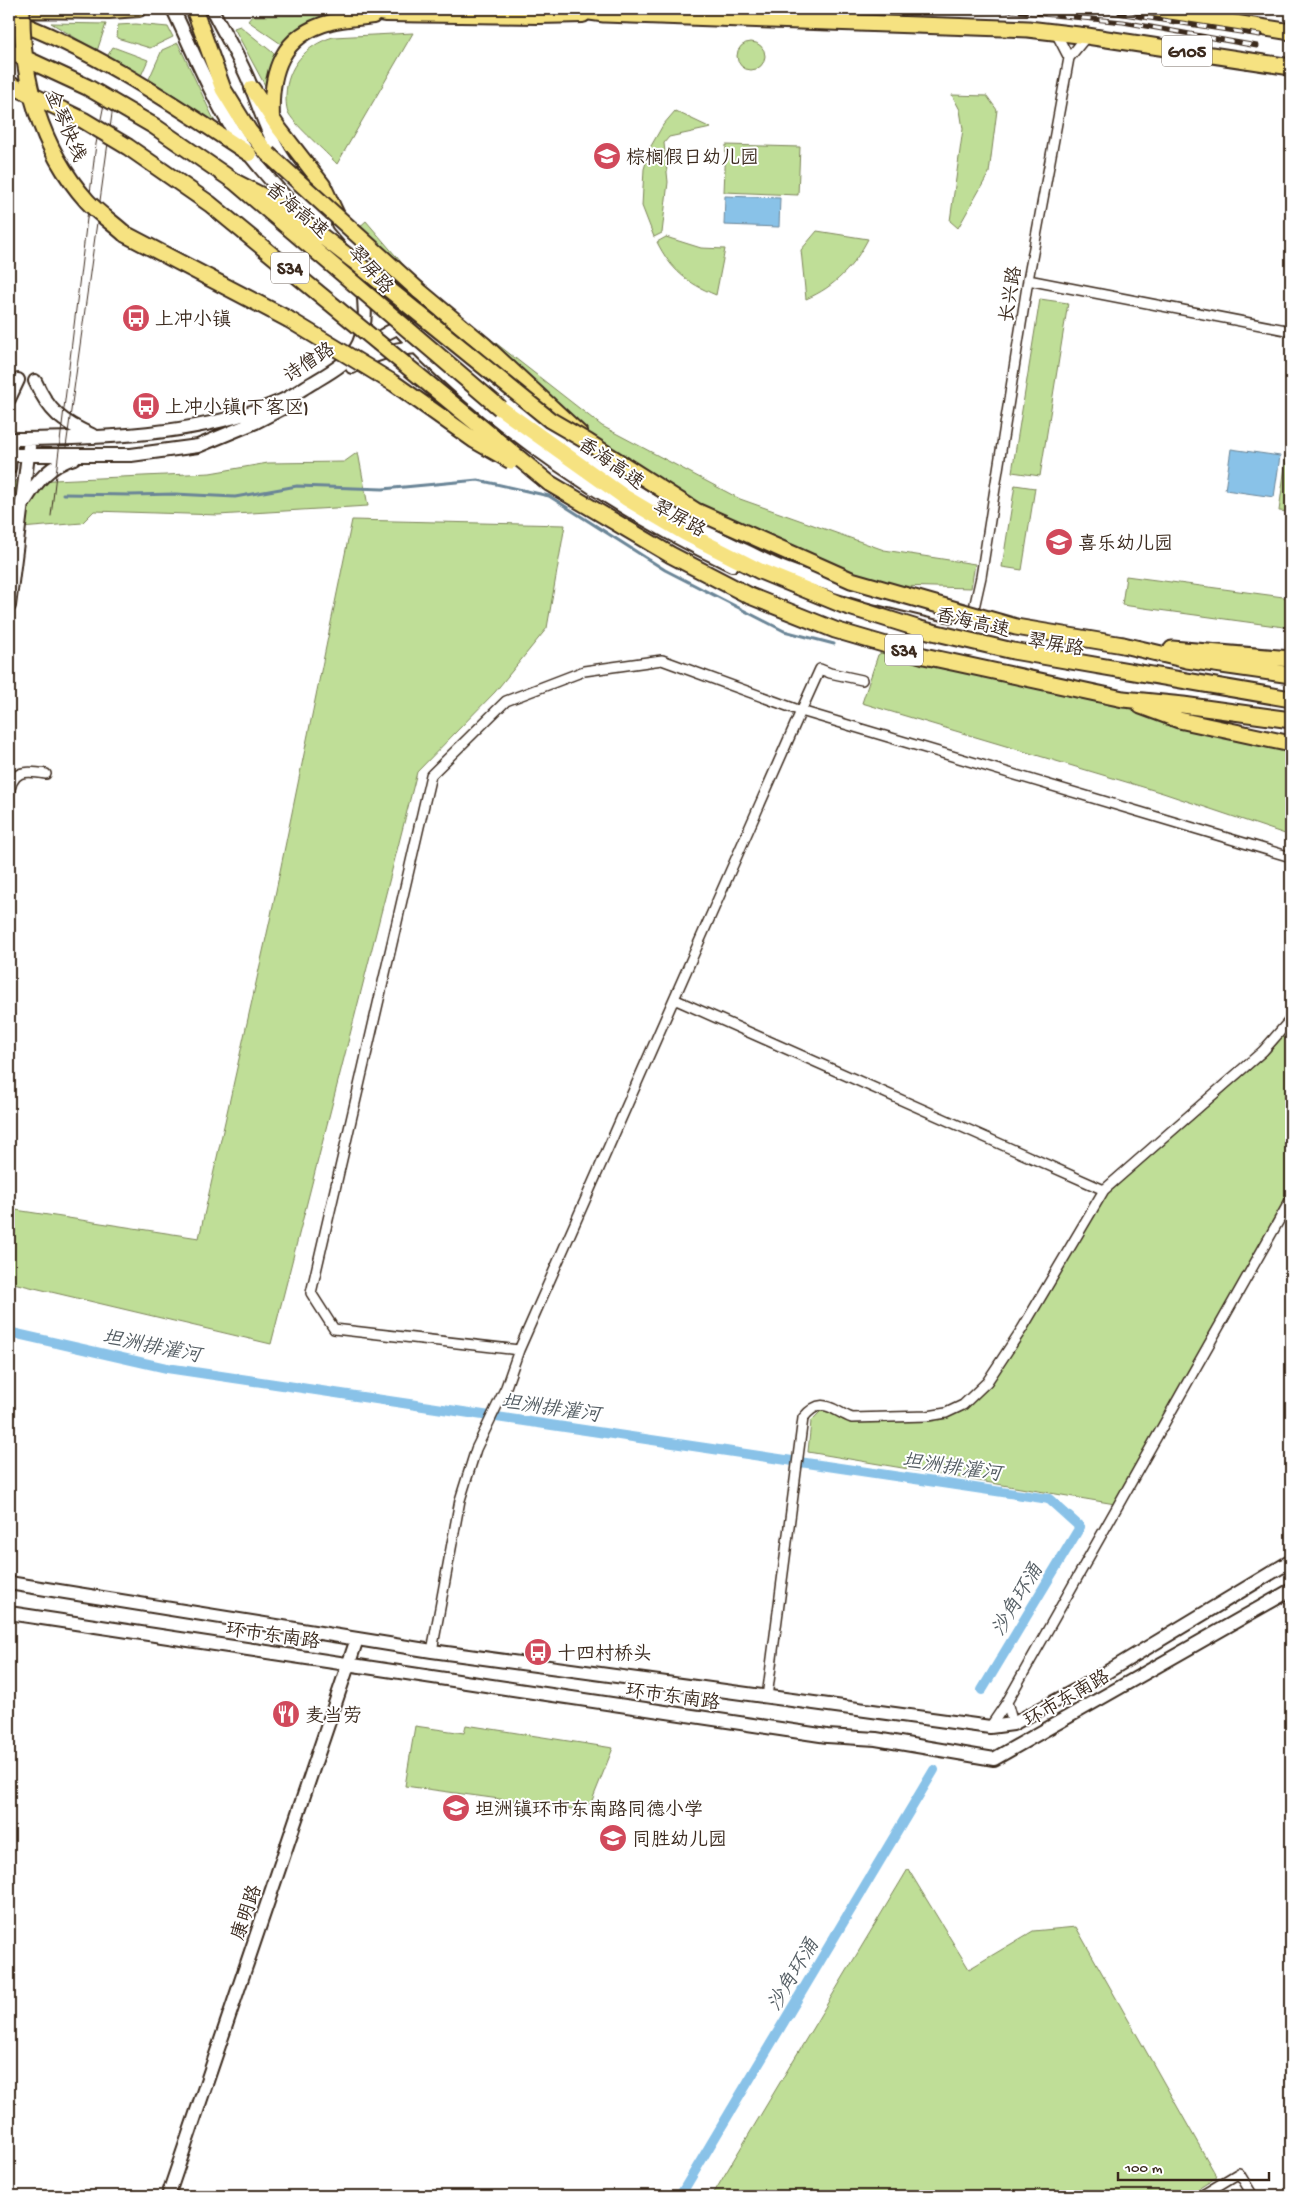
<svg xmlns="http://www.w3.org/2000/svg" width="1300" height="2205" font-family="'Gochi Hand','LXGW WenKai TC',sans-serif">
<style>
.green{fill:#bfde97;stroke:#7d845a}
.water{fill:#89c2e8;stroke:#6a8597}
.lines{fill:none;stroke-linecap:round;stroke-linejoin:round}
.stream{stroke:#6a8597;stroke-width:3}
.canal{stroke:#89c2e8;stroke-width:10}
.street-casing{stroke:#3b2a1e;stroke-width:12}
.secondary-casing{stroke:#3b2a1e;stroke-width:16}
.primary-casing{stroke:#3b2a1e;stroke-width:18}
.highway-casing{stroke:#3b2a1e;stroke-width:19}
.street{stroke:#fff;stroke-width:9}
.secondary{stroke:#fff;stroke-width:12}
.primary{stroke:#f6e281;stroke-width:14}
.highway{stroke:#f6e281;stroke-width:15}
.tram{stroke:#3b2a1e;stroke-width:1}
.rail-casing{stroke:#3b2a1e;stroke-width:5}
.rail{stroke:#fff;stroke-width:3;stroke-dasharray:9;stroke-linecap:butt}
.highway-bridge-casing{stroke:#3b2a1e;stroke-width:19;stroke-linecap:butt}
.highway-bridge{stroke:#f6e281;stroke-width:15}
.labels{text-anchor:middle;stroke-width:4;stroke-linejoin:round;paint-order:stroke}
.shield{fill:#fff;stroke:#766a62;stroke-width:1}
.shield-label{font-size:18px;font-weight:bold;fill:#3b2a1e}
.street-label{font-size:19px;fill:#3b2a1e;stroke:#fff}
.poi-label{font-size:19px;fill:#3b2a1e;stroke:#fff;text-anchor:start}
.water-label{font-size:20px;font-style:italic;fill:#565f65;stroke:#fff}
</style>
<rect width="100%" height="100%" fill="#fff"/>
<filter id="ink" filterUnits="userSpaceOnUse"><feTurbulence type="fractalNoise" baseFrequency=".02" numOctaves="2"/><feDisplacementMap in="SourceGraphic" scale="10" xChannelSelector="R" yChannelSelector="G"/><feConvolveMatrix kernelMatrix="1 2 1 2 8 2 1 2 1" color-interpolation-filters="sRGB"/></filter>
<g filter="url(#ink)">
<path class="green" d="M337,15L284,46L248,21L252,16Z
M51,23L106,24L97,51Z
M136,24L168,27L173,37L150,48L117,38L118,25Z
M240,26L277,56L268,91L234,28Z
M413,33L337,164C325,151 297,127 289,114C286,109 286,101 286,95C287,67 306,45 333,37Z
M737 56a14 14 0 1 1 28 0a14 14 0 1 1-28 0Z
M178,43L215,122L149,79L162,50Z
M113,47L148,60L140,78L106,58Z
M952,95L987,96L997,110L989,173L958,228L950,221L963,129L960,110Z
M675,111L711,128L669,137L664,143L668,182L662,233L654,237L642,206L644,169L651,146L663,125Z
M726,145L800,147L798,195L724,192Z
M366,221L419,283L602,426L740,499L884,550L975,564L971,588L861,585L699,515L473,355L356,230Z
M817,231L868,239C854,266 835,287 806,299L801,250Z
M666,237L701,248L725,249L716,295C687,283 671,270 657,242Z
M1040,299L1068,303L1040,476L1012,472Z
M1288,443L1291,444V512L1279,511Z
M358,452L368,506L218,515L94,511L82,523L9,529V482L210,473L268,463L344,462Z
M1015,485L1035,488L1022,570L1002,567Z
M352,520L565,525L547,628L495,692L417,772L271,1344L9,1282V1209L199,1238L270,920Z
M1126,576L1291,598V628L1122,605Z
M884,651L1291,743V836L1163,793L862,703L878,655Z
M1291,1027V1189L1115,1504L808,1452L811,1421L821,1411L829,1410L852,1423L947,1417L966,1408L990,1386L1108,1193L1267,1055Z
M466,1725L613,1748L591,1803L572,1809L405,1786L415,1726L464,1733Z
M908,1869L969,1969L1033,1931L1076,1927L1217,2177L1187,2196H712Z"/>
<path class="water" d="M725,196L780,198L779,227L724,225Z
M1231,449L1280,456L1274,497L1225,490Z"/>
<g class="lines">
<path class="stream" d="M63,494L131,495L175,494L235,497L297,486L383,489L478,480L549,496L665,570L784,631L834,644"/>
<path class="canal" d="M9,1332L167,1368L1049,1499L1080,1527L982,1690
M680,2196L934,1770"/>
<g class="street-casing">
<path id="street" d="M1055,31L1069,58
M1028,280L1291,331
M972,617L981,577L1028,280L1069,58L1087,36
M9,795C12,770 24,770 46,774
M674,999L1104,1190
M519,1350L334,1329L311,1293L431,775L506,701L584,671L662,660L801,711L1291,857
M432,1651L460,1500L476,1449L506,1387L519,1350L801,711L820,669L830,673L862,680
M767,1697L803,1418C823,1394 832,1411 852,1418L928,1416L946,1413L963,1405L987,1382L1022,1329L1104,1190L1263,1051L1291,1019
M1007,1702L1291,1199
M990,1727L1007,1702L1013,1724
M1201,2196L1239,2173L1253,2196"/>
</g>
<g class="secondary-casing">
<path id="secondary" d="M173,9C196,58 217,111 249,154C266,176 284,195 302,216
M212,9C225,36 242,61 252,89C263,118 271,144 291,169
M338,224L387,281
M327,246L353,277
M424,324C454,358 492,386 527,414C592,466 662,511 737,547C753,554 769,563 785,569C840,590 896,603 952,616
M401,331C491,427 614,509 732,565
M354,356C375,341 400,317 428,328
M352,367C372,354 393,349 416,347
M35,381C49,412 62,422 92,435
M9,399L18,380
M9,439C100,438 196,437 281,401C293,396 303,388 314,382C331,372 351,361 359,343C367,324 366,306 362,287
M9,455H131L198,446L256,422L293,403
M9,468L11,446
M25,501C37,481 50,465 74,458
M9,606L29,447
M9,1583L432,1651L990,1727L1013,1724L1087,1684L1291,1561
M9,1613C282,1654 554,1696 827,1736L876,1739L994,1759L1291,1590
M168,2196L357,1639"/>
</g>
<g class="primary-casing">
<path id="primary" d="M356,9L386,14L539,16L583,15
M9,10L109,11L139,9
M9,19C95,50 173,104 249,154
M252,88L278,127L323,185L337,215
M272,118C270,72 281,35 331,22C344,19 359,18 373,16"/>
</g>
<g class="highway-casing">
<path id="highway" d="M194,9L223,89L249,131L268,154
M569,9L604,14L1028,29L1087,36L1291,67
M1147,9L1291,32
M125,234L288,319
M418,290L484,345L580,434
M500,408L626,498L685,533L760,571L843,605L920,629L1013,651L1291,699
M549,483L671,555L750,596L835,630L924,656L1123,699L1183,705L1291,720
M1123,645L1187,660L1291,675
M1172,649L1291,659
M1141,706L1179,720L1291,744"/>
</g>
<use href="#street" class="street"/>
<use href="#secondary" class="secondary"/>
<use href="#primary" class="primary"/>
<use href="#highway" class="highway"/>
<path class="tram" d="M66,447L115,92
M51,516L96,144L107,89"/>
<g class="rail-casing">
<path id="rail" d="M992,9L1123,22L1257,46
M1091,9L1260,35"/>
</g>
<use href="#rail" class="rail"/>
<g class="highway-bridge-casing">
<path id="highway-bridge" d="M22,9C21,78 40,148 87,201C98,213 113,223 125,234
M9,51L87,87L154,126L235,182L500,408
M9,84L83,120L128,147L210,204L549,483
M268,154L418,290
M235,182L282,206L354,261L550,420L588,442L696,511L851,580L1016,627L1123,645
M288,319L395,384L474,440L511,461"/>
</g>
<use href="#highway-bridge" class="highway-bridge"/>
</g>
</g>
<defs>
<g id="school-disc" transform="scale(1.4375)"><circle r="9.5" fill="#d1495b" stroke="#fff"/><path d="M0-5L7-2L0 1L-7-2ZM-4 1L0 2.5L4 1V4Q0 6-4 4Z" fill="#fff"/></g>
<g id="bus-disc" transform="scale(1.4375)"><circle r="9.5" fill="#d1495b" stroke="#fff"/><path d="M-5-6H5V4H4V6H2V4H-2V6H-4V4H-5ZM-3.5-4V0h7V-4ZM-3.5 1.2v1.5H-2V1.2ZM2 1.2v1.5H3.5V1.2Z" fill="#fff"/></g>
<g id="restaurant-disc" transform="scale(1.4375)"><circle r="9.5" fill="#d1495b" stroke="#fff"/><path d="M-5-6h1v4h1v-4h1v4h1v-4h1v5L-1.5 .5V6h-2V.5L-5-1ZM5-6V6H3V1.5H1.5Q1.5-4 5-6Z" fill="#fff"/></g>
</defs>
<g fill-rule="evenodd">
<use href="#school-disc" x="607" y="156"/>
<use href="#bus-disc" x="136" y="318"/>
<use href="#bus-disc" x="146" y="406"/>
<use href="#school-disc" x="1059" y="542"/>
<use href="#bus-disc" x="538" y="1652"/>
<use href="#restaurant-disc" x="286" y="1714"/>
<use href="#school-disc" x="456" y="1808"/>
<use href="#school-disc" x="613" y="1838"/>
</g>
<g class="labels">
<g class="shield">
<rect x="1162" y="35.5" width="50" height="31" rx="4"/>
<rect x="271" y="252.5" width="38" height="31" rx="4"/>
<rect x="885" y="634.5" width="38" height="31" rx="4"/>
</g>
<g class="shield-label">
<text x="1187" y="57">G105</text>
<text x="290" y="274">S34</text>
<text x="904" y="656">S34</text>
</g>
<g class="street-label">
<text transform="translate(67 125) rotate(67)" y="7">金琴快线</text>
<text transform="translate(298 209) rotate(40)" y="7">香海高速</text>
<text transform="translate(372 269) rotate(49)" y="7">翠屏路</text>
<text transform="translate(1009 294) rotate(-81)" y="7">长兴路</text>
<text transform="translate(308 361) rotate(-33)" y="7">诗僧路</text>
<text transform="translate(612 462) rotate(35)" y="7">香海高速</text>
<text transform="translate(680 517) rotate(29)" y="7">翠屏路</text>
<text transform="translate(973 621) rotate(13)" y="7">香海高速</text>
<text transform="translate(1056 643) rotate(10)" y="7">翠屏路</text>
<text transform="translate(273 1634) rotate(8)" y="7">环市东南路</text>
<text transform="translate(673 1695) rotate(8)" y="7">环市东南路</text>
<text transform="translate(1066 1697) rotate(-30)" y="7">环市东南路</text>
<text transform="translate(245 1912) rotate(-71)" y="7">康明路</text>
</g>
<g class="poi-label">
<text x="626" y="163">棕榈假日幼儿园</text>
<text x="155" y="325">上冲小镇</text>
<text x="165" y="413">上冲小镇(下客区)</text>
<text x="1078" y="549">喜乐幼儿园</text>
<text x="557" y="1659">十四村桥头</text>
<text x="305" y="1721">麦当劳</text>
<text x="475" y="1815">坦洲镇环市东南路同德小学</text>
<text x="632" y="1845">同胜幼儿园</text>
</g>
<g class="water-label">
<text transform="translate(152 1345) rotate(11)" y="7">坦洲排灌河</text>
<text transform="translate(551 1407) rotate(8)" y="7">坦洲排灌河</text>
<text transform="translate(952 1466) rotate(8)" y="7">坦洲排灌河</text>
<text transform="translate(1016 1599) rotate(-59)" y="7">沙角环涌</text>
<text transform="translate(792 1974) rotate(-59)" y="7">沙角环涌</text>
</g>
</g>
<rect width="1300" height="2205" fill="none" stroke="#fff" stroke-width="30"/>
<rect x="15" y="15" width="1270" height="2175" fill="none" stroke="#3b2a1e" stroke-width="2" filter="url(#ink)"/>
<path d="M1118 2172v8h151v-8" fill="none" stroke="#3b2a1e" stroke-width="2.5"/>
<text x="1125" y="2172" font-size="15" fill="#3b2a1e" stroke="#ffffff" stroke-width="4" paint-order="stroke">100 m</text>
</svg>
